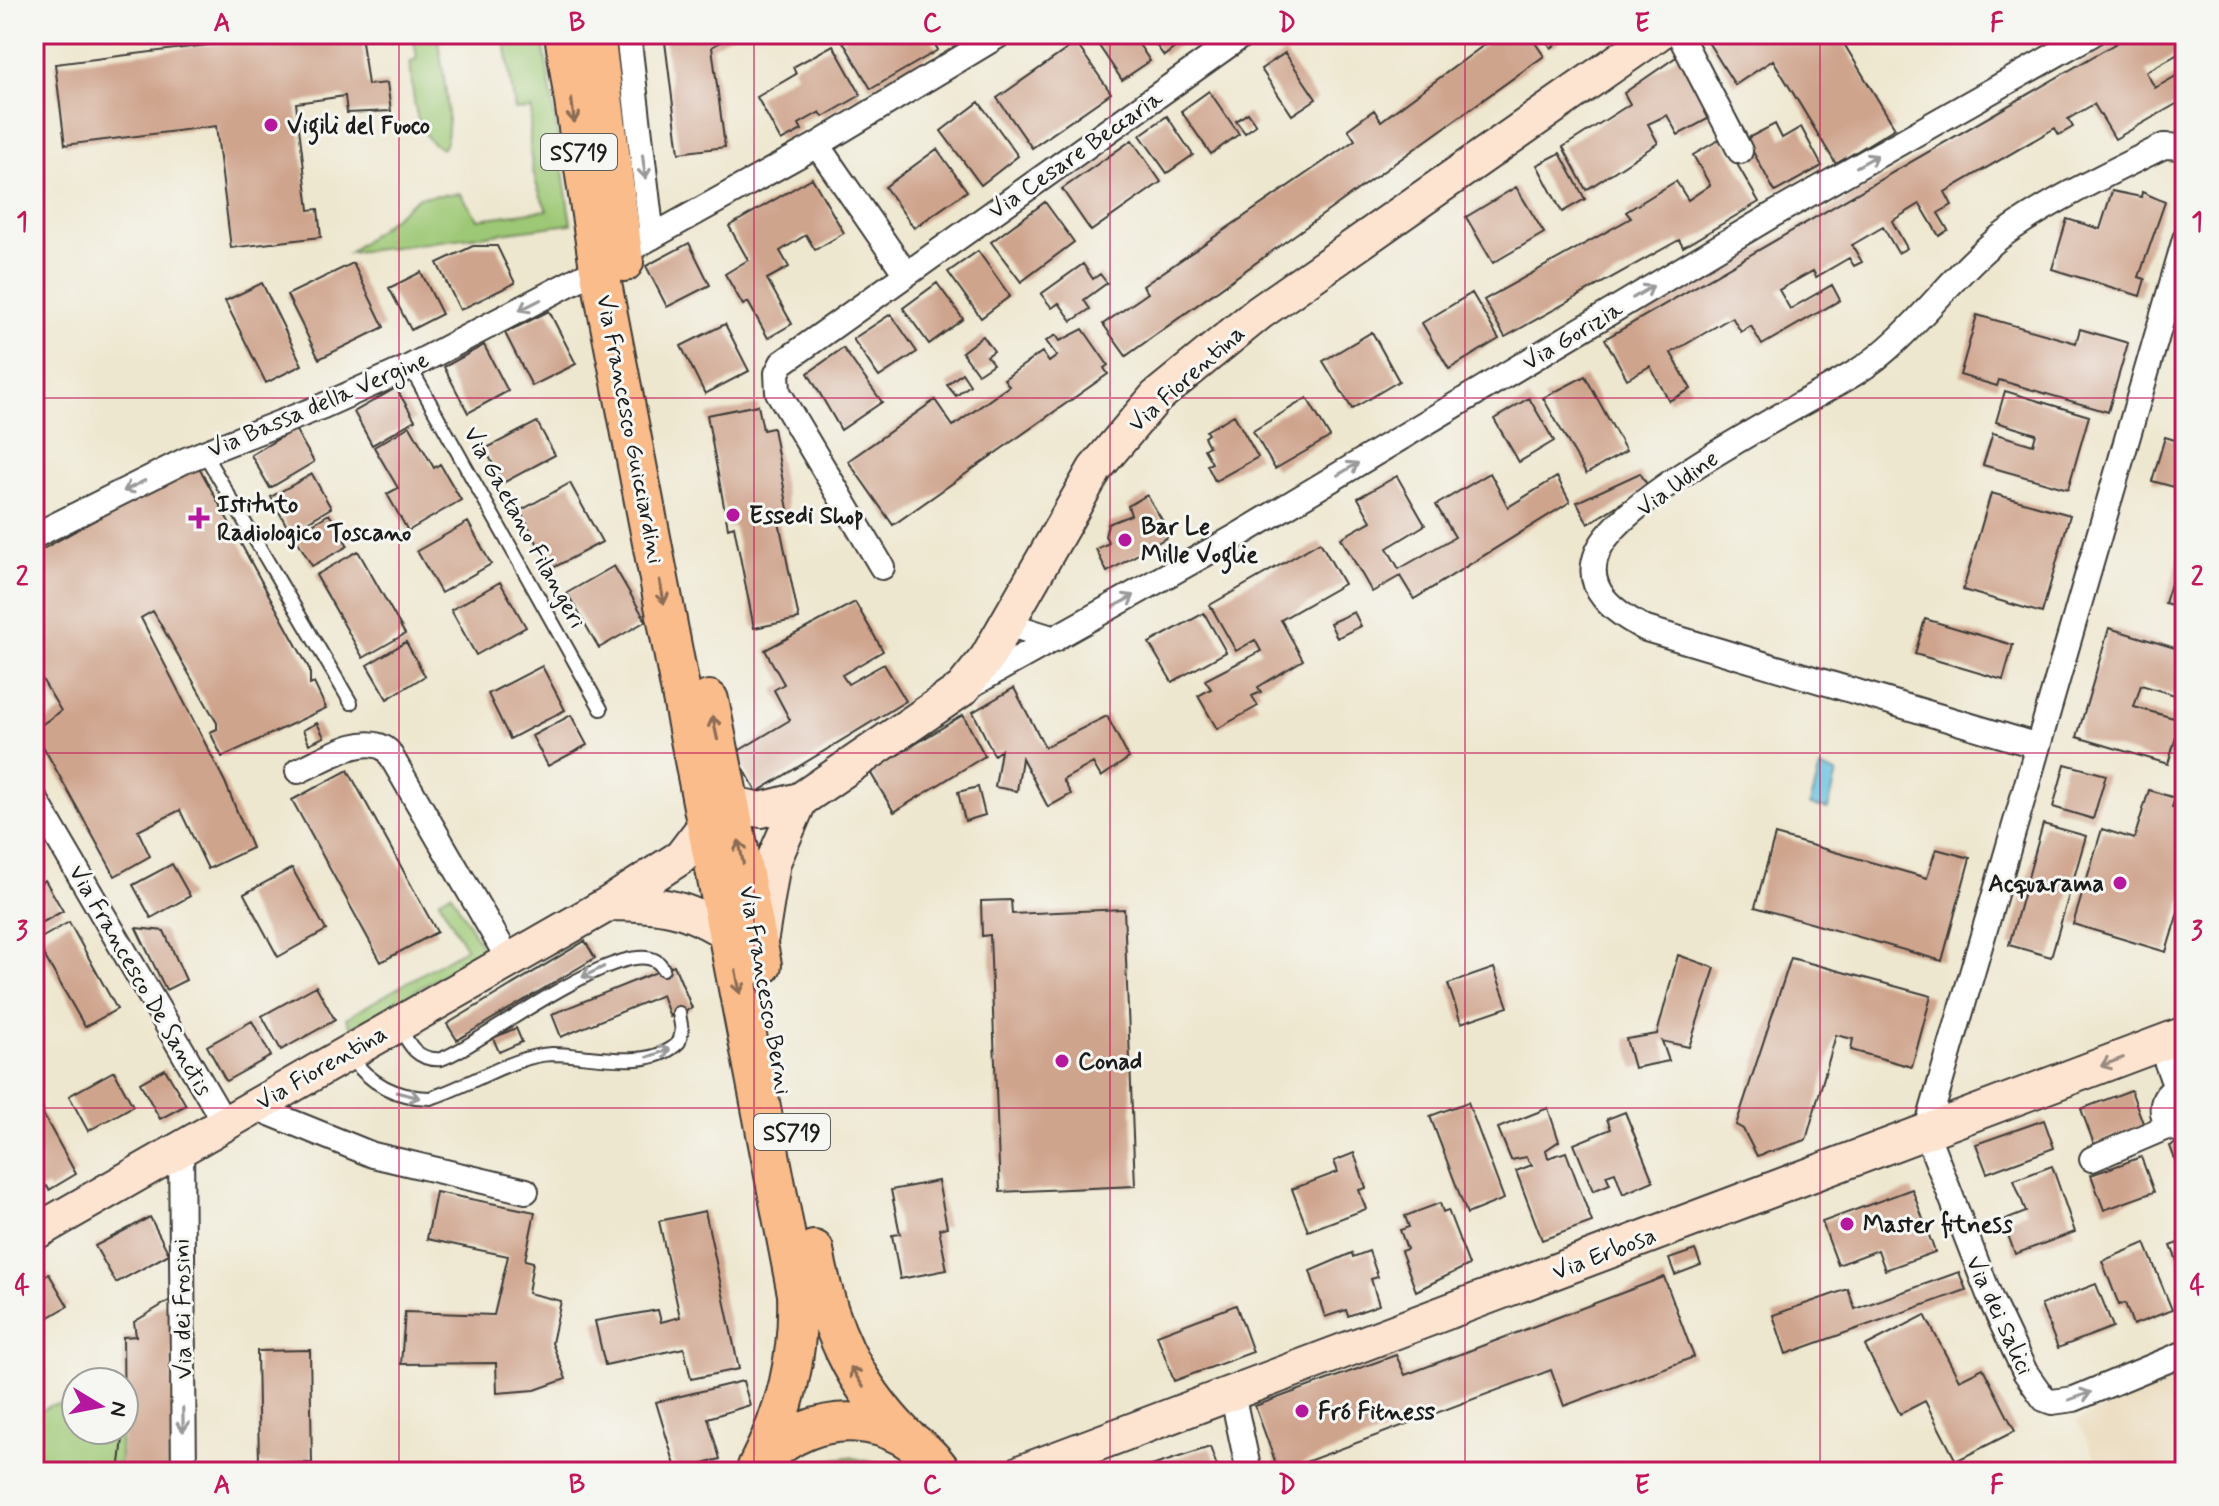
<svg xmlns="http://www.w3.org/2000/svg" width="2219" height="1506" font-family="Mynerve,sans-serif">
<style>
.built{fill:#ead9ba}
.green{fill:#9dc875;stroke:#5c7248;stroke-width:2}
.water{fill:#60bfde;stroke:#3e6e7d;stroke-width:2}
.building{fill:#cfa48d}
.lines{fill:none;stroke-linecap:round;stroke-linejoin:round}
.lane-casing{stroke:#3c3a37;stroke-width:16}
.street-casing{stroke:#3c3a37;stroke-width:28}
.secondary-casing{stroke:#3c3a37;stroke-width:38}
.primary-casing{stroke:#3c3a37;stroke-width:42}
.lane{stroke:#fff;stroke-width:12}
.street{stroke:#fff;stroke-width:24}
.secondary{stroke:#fde4d1;stroke-width:34}
.primary{stroke:#fabc8b;stroke-width:38}
.oneway{stroke:#8b6c54}
.oneway2{stroke:#999}
.oneway3{stroke:#988a80}
.grid{fill:none;stroke:#c2185b;stroke-width:2;stroke-opacity:0.55}
.poi-dot{fill:#b5179e;stroke:#f6f6f2;stroke-width:3}
.labels{text-anchor:middle;stroke-width:6;stroke-linejoin:round;paint-order:stroke}
.shield{fill:#f6f6f2;stroke:#5d5d5c;stroke-width:2}
.shield-label{font-size:22px;font-weight:bold;fill:#1c1c1c}
.poi-label{font-size:24px;font-weight:bold;fill:#1c1c1c;stroke:#f6f6f2;text-anchor:start}
.street-label{font-size:24px;fill:#1c1c1c;stroke:#f6f6f2}
.neatline{fill:none;stroke:#c2185b;stroke-width:3}
.grid-label{font-size:26px;text-anchor:middle;font-weight:bold;fill:#c2185b}
</style>
<rect width="100%" height="100%" fill="#f6f6f2"/>
<filter id="ink" filterUnits="userSpaceOnUse"><feTurbulence type="fractalNoise" baseFrequency=".0125" numOctaves="2"/><feDisplacementMap in="SourceGraphic" scale="16" xChannelSelector="R" yChannelSelector="G"/><feConvolveMatrix kernelMatrix="1 2 1 2 8 2 1 2 1" color-interpolation-filters="sRGB"/></filter>
<filter id="wash" filterUnits="userSpaceOnUse"><feTurbulence type="fractalNoise" baseFrequency=".006" numOctaves="4" result="noise"/><feDisplacementMap in="SourceGraphic" scale="32" xChannelSelector="R" yChannelSelector="G"/><feGaussianBlur stdDeviation="1.8" result="paint"/><feColorMatrix in="noise" values="0 0 0 0 0 0 0 0 0 0 0 0 0 0 0 0 0 1.4 0 .05"/><feComposite in="paint" operator="in"/></filter>
<g filter="url(#wash)">
<rect width="100%" height="100%" fill="#eee7cf"/>
<path class="built" d="M2185,1372V1472H2103L2077,1421Z"/>
<path class="green" d="M413,34H437C440,57 457,134 442,149C411,134 414,93 410,63L417,58Z
M504,34H542L571,224L349,253L419,197L460,193L478,219L547,210C530,176 527,147 532,109L515,110Z
M451,893L484,951L352,1028L346,1018L466,948L439,900Z
M76,1403V1430H121L119,1472H34V1415L51,1405Z
M849,1457L875,1463L891,1472H800L822,1461Z"/>
<path class="water" d="M1820,768L1837,773L1828,809L1810,805Z"/>
<g id="blocks">
<path class="building" d="M295,34H361L368,85L387,83L391,111L347,113L345,96L296,103L309,210L318,209L321,237L231,248L216,126L65,145L55,64Z
M664,34H734L712,47L725,147L679,153Z
M852,34H929L938,50L871,89L842,40Z
M1091,34H1132L1150,61L1122,80Z
M1148,34H1193L1164,56Z
M1499,34H1529L1544,56L1126,356L1103,324L1148,293L1143,286L1355,140L1348,129L1374,110L1381,121Z
M1542,34H1570L1551,48Z
M1720,34H1805L1808,38L1815,34H1838L1895,128L1836,164L1773,60L1735,85L1708,42Z
M2132,34H2181L2185,50L2146,72L2155,88L2185,71V99L2115,139L2094,104L2068,119L2073,127L2059,135L2055,128L1945,192L1952,205L1938,213L1948,230L1939,236L1920,204L1892,221L1907,248L1898,253L1883,227L1852,245L1862,262L1854,266L1849,258L1816,277L1813,271L1779,290L1790,309L1832,285L1840,300L1762,345L1751,326L1741,332L1732,317L1671,353L1691,389L1669,401L1650,366L1627,379L1605,339Z
M1076,43L1111,93L1032,148L997,98Z
M833,45L861,95L823,117L820,112L799,124L802,130L781,141L757,97L796,74L793,67Z
M1285,53L1316,99L1292,115L1261,69Z
M1682,53L1717,114L1678,135L1667,115L1648,124L1658,143L1586,190L1563,147L1630,104L1624,93Z
M1209,91L1239,134L1211,154L1181,111Z
M979,102L1018,156L981,185L941,131Z
M1248,113L1256,125L1245,133L1236,121Z
M1167,116L1193,155L1167,173L1140,135Z
M1775,124L1782,138L1801,127L1822,166L1775,192L1746,139Z
M1722,138L1759,202L1683,247L1679,240L1505,337L1484,300L1631,218L1626,212L1676,181L1688,200L1710,185L1693,155Z
M1132,140L1161,182L1091,231L1062,189Z
M937,149L967,191L914,228L885,187Z
M1560,153L1585,199L1562,212L1537,165Z
M812,178L844,233L815,250L806,235L780,251L789,267L767,279L792,324L768,338L748,302L743,305L725,274L748,260L729,226Z
M1516,187L1544,233L1493,263L1466,217Z
M2112,191L2141,197L2142,192L2165,202L2139,277L2145,279L2140,296L2052,269L2067,219L2100,229Z
M1045,202L1074,242L1021,282L991,242Z
M689,243L710,285L667,307L646,266Z
M473,246H497L515,283L460,310L437,263Z
M978,251L1010,296L981,318L948,272Z
M353,263L384,327L319,359L287,295Z
M1083,264L1093,279L1100,274L1107,283L1084,300L1090,309L1072,321L1059,303L1052,308L1041,294Z
M421,272L442,314L411,330L389,288Z
M262,283L302,365L266,383L225,301Z
M937,283L963,319L929,344L903,308Z
M1472,293L1499,339L1449,369L1422,323Z
M549,311L576,364L532,386L505,333Z
M891,314L917,352L879,377L853,339Z
M1977,315L2076,343L2080,329L2128,343L2108,412L1999,380L1997,386L1960,375Z
M725,324L749,371L705,394L681,346Z
M1083,329L1108,365L1104,368L1108,374L893,525L848,461L935,400L953,426L1009,386L1004,379L1042,352L1049,362L1057,356L1046,341L1056,335L1060,341Z
M1372,332L1399,381L1352,409L1323,361Z
M983,336L994,351L987,356L993,364L978,374L962,352Z
M484,345L508,391L468,413L444,367Z
M843,348L882,402L841,430L808,373Z
M962,373L970,385L956,396L947,385Z
M1585,376L1626,451L1586,474L1543,398Z
M396,388L415,420L372,445L354,412Z
M2005,391L2089,416L2068,489L1983,465L1993,433L2033,445L2036,434L1996,422Z
M1307,398L1330,437L1275,469L1253,431Z
M1529,398L1554,441L1519,462L1494,419Z
M758,405L763,430L773,428L790,520L779,522L799,619L754,628L734,526L728,528L707,415Z
M1234,415L1258,457L1215,481L1207,465L1212,463L1204,449L1209,446L1204,437L1208,434L1206,431Z
M537,422L555,455L503,483L485,449Z
M410,426L434,468L440,464L461,500L408,531L387,494L398,488L374,447Z
M295,429L314,462L270,488L251,455Z
M2165,437L2185,443V490L2152,481Z
M195,460L310,670V685L314,683L326,708L222,757L210,732L217,729V723L153,611L141,618L225,782L252,848L208,869L180,810L138,831L150,856L115,876L34,730L61,711L39,674L34,677V554L165,481Z
M1490,473L1508,507L1557,477L1570,502L1414,599L1400,576L1372,592L1341,538L1371,521L1358,498L1397,476L1425,525L1387,548L1399,569L1455,537L1436,505Z
M1640,473L1648,486L1588,524L1577,502Z
M312,474L331,508L290,532L271,497Z
M570,483L602,542L551,569L520,511Z
M1991,493L2070,515L2042,613L1963,590Z
M1147,495L1171,535L1107,572L1096,549L1109,543L1105,536L1108,524L1131,515L1128,506Z
M329,514L348,546L312,566L294,535Z
M468,522L491,564L441,593L417,551Z
M2185,538V609L2165,603Z
M1320,542L1344,584L1281,620L1303,660L1258,687L1261,692L1252,696L1258,706L1217,729L1198,696L1211,689L1205,680L1261,651L1255,640L1236,651L1210,605Z
M358,551L405,634L363,658L316,575Z
M614,566L646,621L599,648L567,593Z
M500,582L526,627L476,655L451,610Z
M855,602L883,651L842,675L848,684L884,664L906,701L757,792L735,753L790,720L774,690L784,684L765,650Z
M1354,612L1361,626L1337,638L1330,623Z
M1204,613L1226,652L1172,682L1149,643Z
M1925,619L2013,645L2003,680L1915,654Z
M2109,628L2185,651V698L2141,685L2134,707L2181,720L2168,764L2077,737Z
M406,642L425,676L387,699L367,665Z
M542,666L565,710L510,739L488,694Z
M1014,688L1045,747L1107,716L1129,758L1101,777L1093,763L1063,780L1071,794L1048,807L1022,758L1017,791L995,787L1001,750L994,755L973,712Z
M571,715L587,745L548,766L532,736Z
M963,715L985,756L894,812L870,772Z
M317,723L324,737L309,744L303,730Z
M2065,764L2106,775L2093,819L2053,807Z
M348,770L437,932L381,962L292,800Z
M978,787L985,815L965,821L958,792Z
M2149,790L2175,798L2172,807L2185,811V889L2166,952L2073,924L2102,829L2134,839Z
M2043,824L2086,836L2051,957L2009,945Z
M1775,835L1927,878L1936,849L1970,858L1942,961L1755,907Z
M172,864L190,896L151,918L133,885Z
M292,868L326,930L278,957L244,894Z
M45,880L63,911L34,927V886Z
M1011,900L1012,914L1124,909L1135,1186L1000,1192L990,935L982,936L981,901Z
M69,922L117,1009L85,1027L36,941Z
M136,928L164,931L186,980L166,990Z
M585,941L595,958L457,1040L447,1024Z
M1678,955L1715,968L1689,1047L1662,1041L1669,1061L1634,1068L1626,1039L1657,1034Z
M1791,958L1931,996L1912,1067L1851,1050L1853,1039L1836,1035L1806,1140L1757,1156L1743,1129L1736,1125Z
M674,965L692,1008L670,1017L662,995L561,1037L552,1014Z
M1494,968L1508,1007L1461,1023L1448,984Z
M316,986L335,1020L281,1050L262,1016Z
M252,1021L271,1056L226,1081L207,1046Z
M516,1028L522,1042L499,1052L493,1038Z
M165,1069L186,1105L160,1119L140,1083Z
M114,1071L133,1106L88,1131L69,1096Z
M2131,1090L2144,1126L2094,1144L2081,1109Z
M1468,1102L1504,1199L1467,1214L1430,1116Z
M38,1105L76,1174L49,1190L47,1186L34,1193V1107Z
M1548,1108L1559,1141L1546,1150L1548,1158L1566,1152L1592,1222L1542,1240L1516,1171L1532,1165L1526,1157L1511,1160L1498,1128Z
M1625,1112L1653,1181L1623,1194L1615,1172L1606,1175L1610,1184L1593,1191L1574,1144L1611,1129L1607,1119Z
M2044,1120L2054,1148L1987,1173L1976,1144Z
M2185,1140V1180L2183,1181L2170,1146Z
M1354,1153L1366,1188L1359,1190L1366,1209L1308,1231L1292,1189L1338,1172L1334,1161Z
M2141,1157L2154,1192L2104,1210L2091,1175Z
M2052,1166L2075,1232L2015,1254L2003,1221L2026,1212L2014,1180Z
M938,1181L947,1227L939,1229L947,1270L900,1279L892,1235L900,1234L891,1190Z
M1912,1189L1935,1252L1885,1270L1878,1250L1838,1265L1822,1222Z
M436,1192L535,1212L525,1260L533,1262L528,1293L561,1301L552,1343L566,1379L535,1390L497,1393L496,1363L401,1364L405,1312L494,1315L508,1256L427,1239Z
M1440,1203L1443,1212L1448,1210L1469,1265L1416,1291L1401,1251L1407,1249L1400,1230L1409,1227L1405,1216Z
M705,1211L739,1369L691,1379L684,1348L605,1365L595,1321L658,1310L661,1322L680,1317L659,1221Z
M150,1217L169,1254L116,1283L95,1246Z
M2185,1240V1280L2171,1246Z
M2145,1243L2172,1310L2133,1325L2125,1303L2119,1305L2102,1261Z
M1695,1250L1701,1265L1675,1275L1669,1259Z
M1369,1251L1378,1277L1371,1279L1379,1305L1348,1316L1346,1310L1325,1317L1310,1271L1352,1253L1353,1257Z
M1959,1272L1966,1290L1786,1354L1773,1315L1848,1289L1855,1309Z
M49,1274L68,1306L34,1326V1282Z
M1664,1277L1694,1357L1564,1406L1551,1370L1279,1472L1255,1406L1396,1355L1405,1375Z
M2096,1284L2113,1327L2058,1348L2041,1305Z
M172,1299L173,1472H119L124,1430L123,1337L136,1336L134,1322Z
M1236,1305L1253,1352L1174,1381L1157,1335Z
M1925,1315L1959,1380L1983,1368L2015,1431L1956,1461L1925,1401L1900,1414L1865,1346Z
M310,1350L312,1463L259,1464L257,1351Z
M743,1381L750,1405L708,1418L720,1459L677,1472L656,1402Z
M1210,1447L1219,1472H1136V1471Z"/>
</g>
</g>
<g filter="url(#ink)">
<use href="#blocks" fill-opacity="0" stroke="#3c3a37" stroke-width="2"/>
<g class="lines">
<g class="lane-casing">
<path id="lane" d="M410,367L601,709
M204,453L351,703
M399,1026C409,1045 417,1061 441,1059C476,1049 640,919 663,969
M349,1055C369,1083 395,1098 430,1098C468,1087 514,1055 552,1054C588,1054 651,1072 679,1042L682,1031L679,1013"/>
</g>
<g class="street-casing">
<path id="street" d="M628,34L652,237
M1679,34L1740,151
M817,145L906,274
M2185,239L1926,1132L1991,1300L2025,1372L2044,1399L2052,1402L2074,1399L2185,1353
M623,253L817,145L1001,34
M34,536L186,460L323,406L410,367L599,268
M882,567L778,392L777,373L782,363L1244,34
M1007,624L1055,639
M973,684L1232,539L1774,214L2092,34
M2038,746L1646,629C1616,613 1581,590 1598,551C1623,495 1798,408 1855,373C1910,339 1946,281 1995,241C2037,207 2115,170 2164,146L2185,147
M298,771C322,761 365,731 388,751L509,960
M34,797L224,1122
M2160,1044L2176,1088
M2185,1086C2164,1089 2156,1108 2169,1126L2185,1132
M252,1106L373,1155L526,1191
M181,1147L184,1472
M2092,1159L2169,1126
M1232,1393L1249,1472"/>
</g>
<g class="secondary-casing">
<path id="secondary" d="M732,804L761,810L800,800L962,689L987,658L1095,469L1156,397L1259,313L1657,34
M610,903C662,904 685,906 730,935
M761,937L773,862L800,800
M34,1233L610,903L681,857L707,823
M1022,1472L2185,1034"/>
</g>
<g class="primary-casing">
<path id="primary" d="M564,34L599,268L797,1294C799,1359 786,1410 757,1467
M595,34L624,262
M709,700L762,965
M814,1250C827,1324 853,1384 906,1437
M763,1460C814,1406 899,1410 942,1472"/>
</g>
<use href="#lane" class="lane"/>
<use href="#street" class="street"/>
<use href="#secondary" class="secondary"/>
<use href="#primary" class="primary"/>
</g>
<defs><path id="oneway-shaft" d="M-6 0H5M1.5-3L5.5 0L1.5 3" fill="none" stroke-width="1.6" stroke-linecap="round" stroke-linejoin="round" transform="scale(2)"/></defs>
<g class="oneway">
<use href="#oneway-shaft" transform="translate(573 111) rotate(83)"/>
<use href="#oneway-shaft" transform="translate(662 592) rotate(79)"/>
<use href="#oneway-shaft" transform="translate(715 728) rotate(-102)"/>
<use href="#oneway-shaft" transform="translate(741 852) rotate(-101)"/>
<use href="#oneway-shaft" transform="translate(738 982) rotate(79)"/>
<use href="#oneway-shaft" transform="translate(857 1377) rotate(-122)"/>
</g>
<g class="oneway2">
<use href="#oneway-shaft" transform="translate(1867 161) rotate(-29)"/>
<use href="#oneway-shaft" transform="translate(644 167) rotate(83)"/>
<use href="#oneway-shaft" transform="translate(1643 292) rotate(-31)"/>
<use href="#oneway-shaft" transform="translate(530 305) rotate(153)"/>
<use href="#oneway-shaft" transform="translate(1348 469) rotate(-31)"/>
<use href="#oneway-shaft" transform="translate(134 486) rotate(153)"/>
<use href="#oneway-shaft" transform="translate(1124 601) rotate(-30)"/>
<use href="#oneway-shaft" transform="translate(593 972) rotate(154)"/>
<use href="#oneway-shaft" transform="translate(659 1053) rotate(-19)"/>
<use href="#oneway-shaft" transform="translate(408 1095) rotate(14)"/>
<use href="#oneway-shaft" transform="translate(2080 1396) rotate(-19)"/>
<use href="#oneway-shaft" transform="translate(183 1420) rotate(89)"/>
</g>
<use class="oneway3" href="#oneway-shaft" transform="translate(2112 1062) rotate(159)"/>
</g>
<path class="grid" d="M399,34V1472M754,34V1472M1110,34V1472M1465,34V1472M1820,34V1472M34,398H2185M34,753H2185M34,1108H2185"/>
<g class="poi-dot">
<circle cx="271" cy="125" r="8"/>
<circle cx="733" cy="515" r="8"/>
<path d="M195 506h8v8h8v8h-8v8h-8v-8h-8v-8h8z"/>
<circle cx="1125" cy="540" r="8"/>
<circle cx="2120" cy="883" r="8"/>
<circle cx="1062" cy="1061" r="8"/>
<circle cx="1847" cy="1224" r="8"/>
<circle cx="1302" cy="1411" r="8"/>
</g>
<g class="labels">
<g class="shield">
<rect x="541" y="134" width="76" height="36" rx="6"/>
<rect x="754" y="1114" width="76" height="36" rx="6"/>
</g>
<g class="shield-label">
<text x="579" y="160">SS719</text>
<text x="792" y="1140">SS719</text>
</g>
<g class="poi-label">
<text x="287" y="133">Vigili del Fuoco</text>
<text x="217" y="512">Istituto<tspan x="217" dy="28">Radiologico Toscano</tspan></text>
<text x="749" y="523">Essedi Shop</text>
<text x="1141" y="534">Bar Le<tspan x="1141" dy="28">Mille Voglie</tspan></text>
<text x="2104" y="891" text-anchor="end">Acquarama</text>
<text x="1078" y="1069">Conad</text>
<text x="1863" y="1232">Master fitness</text>
<text x="1318" y="1419">Fró Fitness</text>
</g>
<g class="street-label">
<text transform="translate(1075 154) rotate(-35)" y="8">Via Cesare Beccaria</text>
<text transform="translate(1572 335) rotate(-31)" y="8">Via Gorizia</text>
<text transform="translate(1186 378) rotate(-42)" y="8">Via Fiorentina</text>
<text transform="translate(318 404) rotate(-23)" y="8">Via Bassa della Vergine</text>
<text transform="translate(631 429) rotate(79)" y="8">Via Francesco Guicciardini</text>
<text transform="translate(1677 483) rotate(-36)" y="8">Via Udine</text>
<text transform="translate(525 527) rotate(61)" y="8">Via Gaetano Filangeri</text>
<text transform="translate(141 980) rotate(60)" y="8">Via Francesco De Sanctis</text>
<text transform="translate(766 990) rotate(80)" y="8">Via Francesco Berni</text>
<text transform="translate(321 1067) rotate(-30)" y="8">Via Fiorentina</text>
<text transform="translate(1604 1253) rotate(-21)" y="8">Via Erbosa</text>
<text transform="translate(182 1309) rotate(-91)" y="8">Via dei Frosini</text>
<text transform="translate(2000 1315) rotate(65)" y="8">Via dei Salici</text>
</g>
</g>
<rect width="2219" height="1506" fill="none" stroke="#f6f6f2" stroke-width="88"/>
<g transform="translate(100 1406) rotate(100)"><circle r="38" fill="#f6f6f2" stroke="#9f9f9c" stroke-width="2"/>
<path d="M0-6L14 30L0 20L-14 30Z" fill="#b5179e"/>
<text y="-12" font-size="22" font-weight="bold" text-anchor="middle" fill="#1c1c1c">N</text>
</g>
<rect x="44" y="44" width="2131" height="1418" class="neatline"/>
<g class="grid-label">
<text x="222" y="31">A</text>
<text x="577" y="31">B</text>
<text x="932" y="31">C</text>
<text x="1287" y="31">D</text>
<text x="1642" y="31">E</text>
<text x="1997" y="31">F</text>
<text x="22" y="230">1</text>
<text x="2197" y="230">1</text>
<text x="22" y="585">2</text>
<text x="2197" y="585">2</text>
<text x="22" y="939">3</text>
<text x="2197" y="939">3</text>
<text x="22" y="1294">4</text>
<text x="2197" y="1294">4</text>
<text x="222" y="1493">A</text>
<text x="577" y="1493">B</text>
<text x="932" y="1493">C</text>
<text x="1287" y="1493">D</text>
<text x="1642" y="1493">E</text>
<text x="1997" y="1493">F</text>
</g>
</svg>
